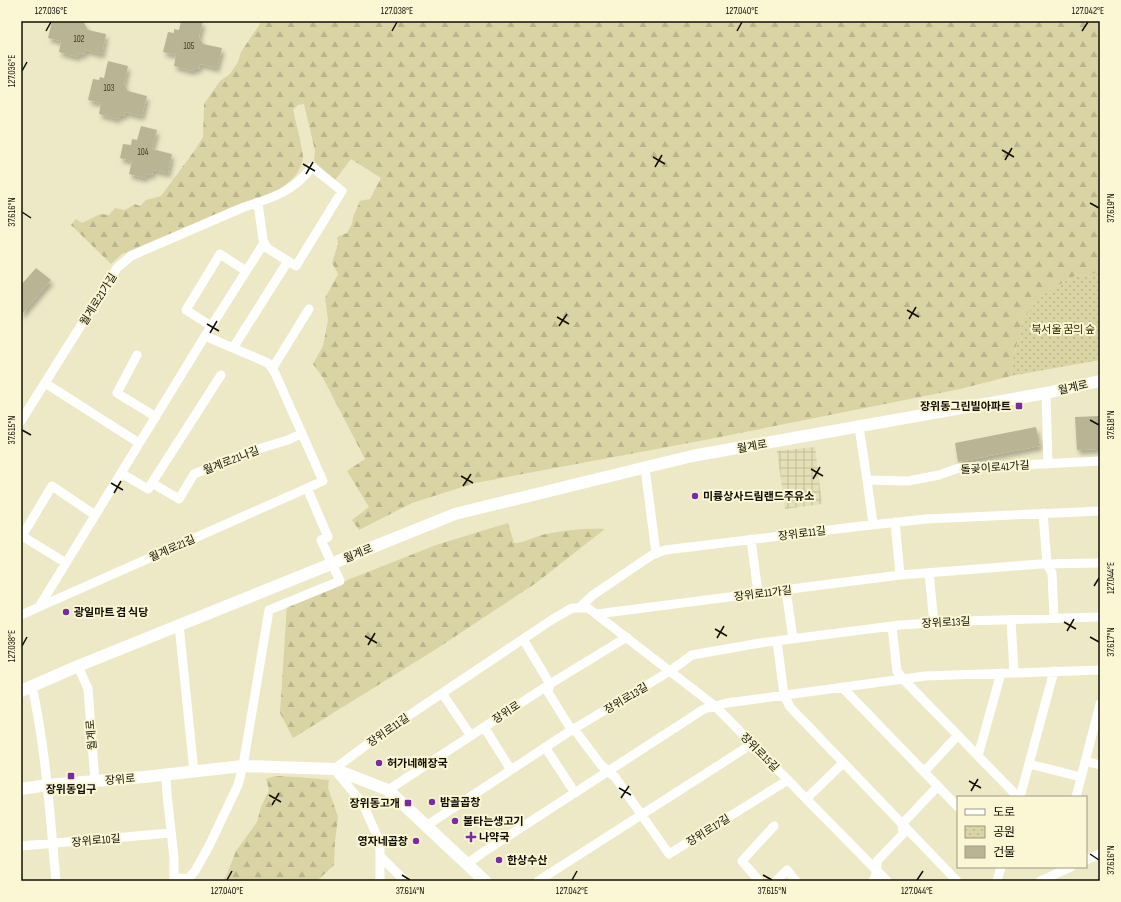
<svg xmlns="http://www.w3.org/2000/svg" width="1121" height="902" font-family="'Sofia Sans Condensed','Noto Sans KR',sans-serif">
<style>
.industrial{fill:url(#industrial-grid)}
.forest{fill:url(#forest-firs)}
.park{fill:url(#park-dots)}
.building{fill:#b9b494;filter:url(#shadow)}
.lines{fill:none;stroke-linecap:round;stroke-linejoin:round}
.street{stroke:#fff;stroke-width:9}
.secondary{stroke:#fff;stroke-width:12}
.ticks{fill:none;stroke:#110f05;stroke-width:1.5}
.poi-dot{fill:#772da0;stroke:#fbf6d4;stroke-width:1.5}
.labels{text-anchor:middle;stroke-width:4;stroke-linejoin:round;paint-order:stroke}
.number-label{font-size:9px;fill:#3b3829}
.street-label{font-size:11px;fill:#110f05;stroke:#fbf6d4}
.park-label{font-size:11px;fill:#362f00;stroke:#fbf6d4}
.poi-label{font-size:11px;font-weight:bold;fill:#110f05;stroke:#fbf6d4;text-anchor:start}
.neatline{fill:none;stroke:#110f05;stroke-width:1.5}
.ticks-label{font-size:10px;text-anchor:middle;fill:#110f05}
</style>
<defs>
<pattern id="industrial-grid" width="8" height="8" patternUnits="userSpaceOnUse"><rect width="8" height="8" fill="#e4dfb6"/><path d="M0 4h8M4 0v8" fill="none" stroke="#c3be9b"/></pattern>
<pattern id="forest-firs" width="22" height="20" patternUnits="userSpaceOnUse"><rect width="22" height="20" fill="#dad3a4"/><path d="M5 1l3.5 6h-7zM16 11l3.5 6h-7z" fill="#bab48c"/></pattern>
<pattern id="park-dots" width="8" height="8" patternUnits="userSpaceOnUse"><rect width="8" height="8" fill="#dad3a4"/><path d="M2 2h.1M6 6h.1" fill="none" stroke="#bab48c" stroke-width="1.8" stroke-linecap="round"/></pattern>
<filter id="shadow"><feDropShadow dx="2.5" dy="4.5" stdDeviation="2" flood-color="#0004"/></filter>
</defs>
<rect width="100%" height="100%" fill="#ede9c7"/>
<path class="industrial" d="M815,447L822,504L785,509L777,451Z"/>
<path class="forest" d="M262,21H1100V273L1075,276L1045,293L1024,317L1013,359L1011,376L960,389L710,439L475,483L412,503L359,530L352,520L369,507L347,471L365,459L323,378L313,364L323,346L328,320L325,298L338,274L332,263L338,244L337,237L347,233L352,224L353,217L360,201L370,199L381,178L351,159L335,180L314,161L315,151L304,104L298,105L293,110C295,119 304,153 303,159C297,188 262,198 237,205L122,254L111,264L71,225L76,219L82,223L100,214L109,215L115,208L125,210L135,204L140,206L146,200L161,196L195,150L203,137L204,104L220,81L230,74L238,62L241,52Z
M508,523L514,543C525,543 535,536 546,534C566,530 586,528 605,529L536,583L433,651L293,738L280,713L287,604L436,545Z
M275,776L298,777L329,780L328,788L338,817L335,841L334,865L317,881H223L227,874L236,851L257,822L261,807L269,790L266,779Z"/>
<path class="park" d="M1100,273V360L1011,376L1013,359L1024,317L1045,293L1075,276Z"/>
<path class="building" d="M52,21H83L88,30L106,34L102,54L85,50L84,55L79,53L78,57L59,52L61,41L48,38Z
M181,21H203L199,37L203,44L222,48L217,68L200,64L199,69L194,68L193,71L174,66L176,55L163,52L168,32L174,33V29L179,30Z
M108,61L128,66L124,84L128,91L147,96L142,116L125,112L124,116L119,115L118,119L99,114L101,103L88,100L93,79L99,80L100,77L104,78Z
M141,126L157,130L152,149L172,154L168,173L153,170L152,175L146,174L145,178L129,174L132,161L120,158L123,144L131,145L132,139L137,140Z
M36,268L51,280L21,315V285Z
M1100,416V447H1097V449L1077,450L1075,417Z
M1036,427L1040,446L958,462L955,443Z"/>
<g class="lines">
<path class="street" d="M211,326L186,310L220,254L246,271
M233,348L288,261
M137,355L117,393L156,417
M272,369L309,309
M45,383L139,443
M1046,393L1048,464
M21,421L117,268L131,256L244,207C272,198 293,192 312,167L342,191L296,266L267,248L263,240L258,203
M859,427L867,480L873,524
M645,468L656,553
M121,473L148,489L221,375
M867,480L908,481L939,475L959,468L1100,461
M152,483L179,499L194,474L248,452L288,440L302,433
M1043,513L1047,564L1052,573L1054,618
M895,522L900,575
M751,539L758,593
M66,563L22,536L52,486L95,515
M929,573L934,623
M786,590L793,639
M39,607L205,336L264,243
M579,608L593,595L652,555L665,550L862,526L926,519L1100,511
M597,614L900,575L1040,564L1100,563
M21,615L323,481L275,373L268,363L205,336
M1011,620L1014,673
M179,625L194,772
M892,626L897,671L903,679L1018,797
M523,639L550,684L548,692L569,726L574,729L601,765L615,777L669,854L788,780
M777,641L784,695L790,707L957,881
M78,666L88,689L95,781
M32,686C46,750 50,816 56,881
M842,687L958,807
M442,693L471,736
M484,727L511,770
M545,747L575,793
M978,756L1001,673
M1085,761L1100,765
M1029,764L1081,777
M924,772L958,735
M166,775L167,794L174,858V881
M388,790L550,684L627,637
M1020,797L1054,671
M1076,797L1100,704
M806,799L843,763
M426,826L567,733L670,671L692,655L760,643L900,625L964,621L1100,617
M21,846L171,833
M380,856L405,881
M1086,860L1100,854
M467,864L482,853L704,709L727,703L925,676L1100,670
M174,877L188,879L195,871L209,846L238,785L243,766L269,610L340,581L321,540L328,537L307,488
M380,881V850L377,836L363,804L334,769L384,732L553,619L572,608H588L715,706L887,881
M538,881L752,744
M759,881L742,861L774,826
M776,881L787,870L796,881
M873,881C877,876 877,868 877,861L903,834L902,824L938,786
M997,881L1001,867
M1040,881L1071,867"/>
<path class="secondary" d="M21,691L78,666L455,514L692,456L1046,393L1100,381
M21,789L47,785L144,777L243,766L334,769L388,790L485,881"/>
</g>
<path class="ticks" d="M46,31L51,22M392,31L397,22M737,31L742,22M1082,31L1088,22M22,71L27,62M1002,150L1014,157M653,157L665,164M1005,160L1012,148M303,164L315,171M655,167L662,155M306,174L313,162M1090,203L1099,208M22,212L31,218M907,310L919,317M557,317L569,324M909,319L916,307M207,324L219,331M559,326L567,314M210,333L217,321M1090,420L1099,425M22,430L31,435M811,469L823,476M461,476L473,483M813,479L820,467M111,483L123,490M463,486L471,474M114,493L121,481M1094,586L1099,578M1064,622L1076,629M715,629L727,636M1067,631L1074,619M365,636L377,643M1090,637L1099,642M717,638L724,626M368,645L375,633M22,646L27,637M969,781L981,788M619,788L631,795M971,791L978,779M269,795L281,802M621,798L629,786M272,805L279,793M1090,854L1099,860M402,875L410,880M763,875L772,880M227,880L232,871M572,880L577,871M917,880L923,871"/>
<g class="poi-dot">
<rect x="1015" y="402" width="8" height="8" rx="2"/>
<circle cx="695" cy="496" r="4"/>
<circle cx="66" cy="612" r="4"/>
<circle cx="379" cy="763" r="4"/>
<rect x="67" y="772" width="8" height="8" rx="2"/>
<circle cx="432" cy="802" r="4"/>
<rect x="404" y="799" width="8" height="8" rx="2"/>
<circle cx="455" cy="821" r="4"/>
<path d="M469 831h4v4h4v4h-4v4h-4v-4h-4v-4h4z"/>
<circle cx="416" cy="841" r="4"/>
<circle cx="499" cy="860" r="4"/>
</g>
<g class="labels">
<g class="number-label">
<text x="79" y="42">102</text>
<text x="189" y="49">105</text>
<text x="109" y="91">103</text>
<text x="143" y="155">104</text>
</g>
<g class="street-label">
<text transform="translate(98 299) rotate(-58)" y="4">월계로21가길</text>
<text transform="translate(1073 387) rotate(-13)" y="4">월계로</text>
<text transform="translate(752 446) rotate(-10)" y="4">월계로</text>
<text transform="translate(231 460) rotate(-21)" y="4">월계로21나길</text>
<text transform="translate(995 467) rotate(-4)" y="4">돌곶이로41가길</text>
<text transform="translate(802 533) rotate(-7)" y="4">장위로11길</text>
<text transform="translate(172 548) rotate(-24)" y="4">월계로21길</text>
<text transform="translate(358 553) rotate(-22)" y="4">월계로</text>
<text transform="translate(763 593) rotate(-7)" y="4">장위로11가길</text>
<text transform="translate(946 622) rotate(-3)" y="4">장위로13길</text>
<text transform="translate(626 698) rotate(-31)" y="4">장위로13길</text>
<text transform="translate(506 712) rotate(-33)" y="4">장위로</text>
<text transform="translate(388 730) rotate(-35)" y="4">장위로11길</text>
<text transform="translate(91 735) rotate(-95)" y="4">월계로</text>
<text transform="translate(760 752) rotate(45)" y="4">장위로15길</text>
<text transform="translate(120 779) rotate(-5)" y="4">장위로</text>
<text transform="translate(708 830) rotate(-32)" y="4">장위로17길</text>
<text transform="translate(96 840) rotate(-5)" y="4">장위로10길</text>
</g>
<g class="park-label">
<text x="1063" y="333">북서울 꿈의 숲</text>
</g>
<g class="poi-label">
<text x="1011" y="410" text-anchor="end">장위동그린빌아파트</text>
<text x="703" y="500">미륭상사드림랜드주유소</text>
<text x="74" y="616">광일마트 겸 식당</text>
<text x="387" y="767">허가네해장국</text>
<text x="71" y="793" text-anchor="middle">장위동입구</text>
<text x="440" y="806">밤골곱창</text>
<text x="400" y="807" text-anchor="end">장위동고개</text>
<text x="463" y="825">불타는생고기</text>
<text x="479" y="841">나약국</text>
<text x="408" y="845" text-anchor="end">영자네곱창</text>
<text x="507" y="864">한상수산</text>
</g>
</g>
<rect width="1121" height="902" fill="none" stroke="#fbf6d4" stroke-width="44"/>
<rect x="957" y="796" width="130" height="72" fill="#fbf6d4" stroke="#9d9a81"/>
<rect x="965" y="809" width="20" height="6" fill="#ffffff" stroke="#9d9a81"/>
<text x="993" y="816" font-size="12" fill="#110f05">도로</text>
<rect x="965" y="826" width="20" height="12" fill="url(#park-dots)" stroke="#9d9a81"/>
<text x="993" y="836" font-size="12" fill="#110f05">공원</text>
<rect x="965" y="846" width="20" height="12" fill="#b9b494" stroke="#9d9a81"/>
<text x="993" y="856" font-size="12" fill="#110f05">건물</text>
<rect x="22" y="22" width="1077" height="858" class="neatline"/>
<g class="ticks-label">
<text x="51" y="14">127.036°E</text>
<text x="397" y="14">127.038°E</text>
<text x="742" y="14">127.040°E</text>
<text x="1088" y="14">127.042°E</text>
<text transform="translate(11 71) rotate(-90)" y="4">127.036°E</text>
<text transform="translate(1110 208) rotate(-90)" y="4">37.619°N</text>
<text transform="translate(11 212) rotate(-90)" y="4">37.616°N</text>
<text transform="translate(1110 425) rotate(-90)" y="4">37.618°N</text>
<text transform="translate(11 430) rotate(-90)" y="4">37.615°N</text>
<text transform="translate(1110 578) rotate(-90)" y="4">127.044°E</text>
<text transform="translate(1110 642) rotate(-90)" y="4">37.617°N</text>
<text transform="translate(11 646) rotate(-90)" y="4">127.038°E</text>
<text transform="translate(1110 860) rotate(-90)" y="4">37.616°N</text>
<text x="227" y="894">127.040°E</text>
<text x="410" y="894">37.614°N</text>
<text x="572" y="894">127.042°E</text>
<text x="772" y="894">37.615°N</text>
<text x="917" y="894">127.044°E</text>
</g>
</svg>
